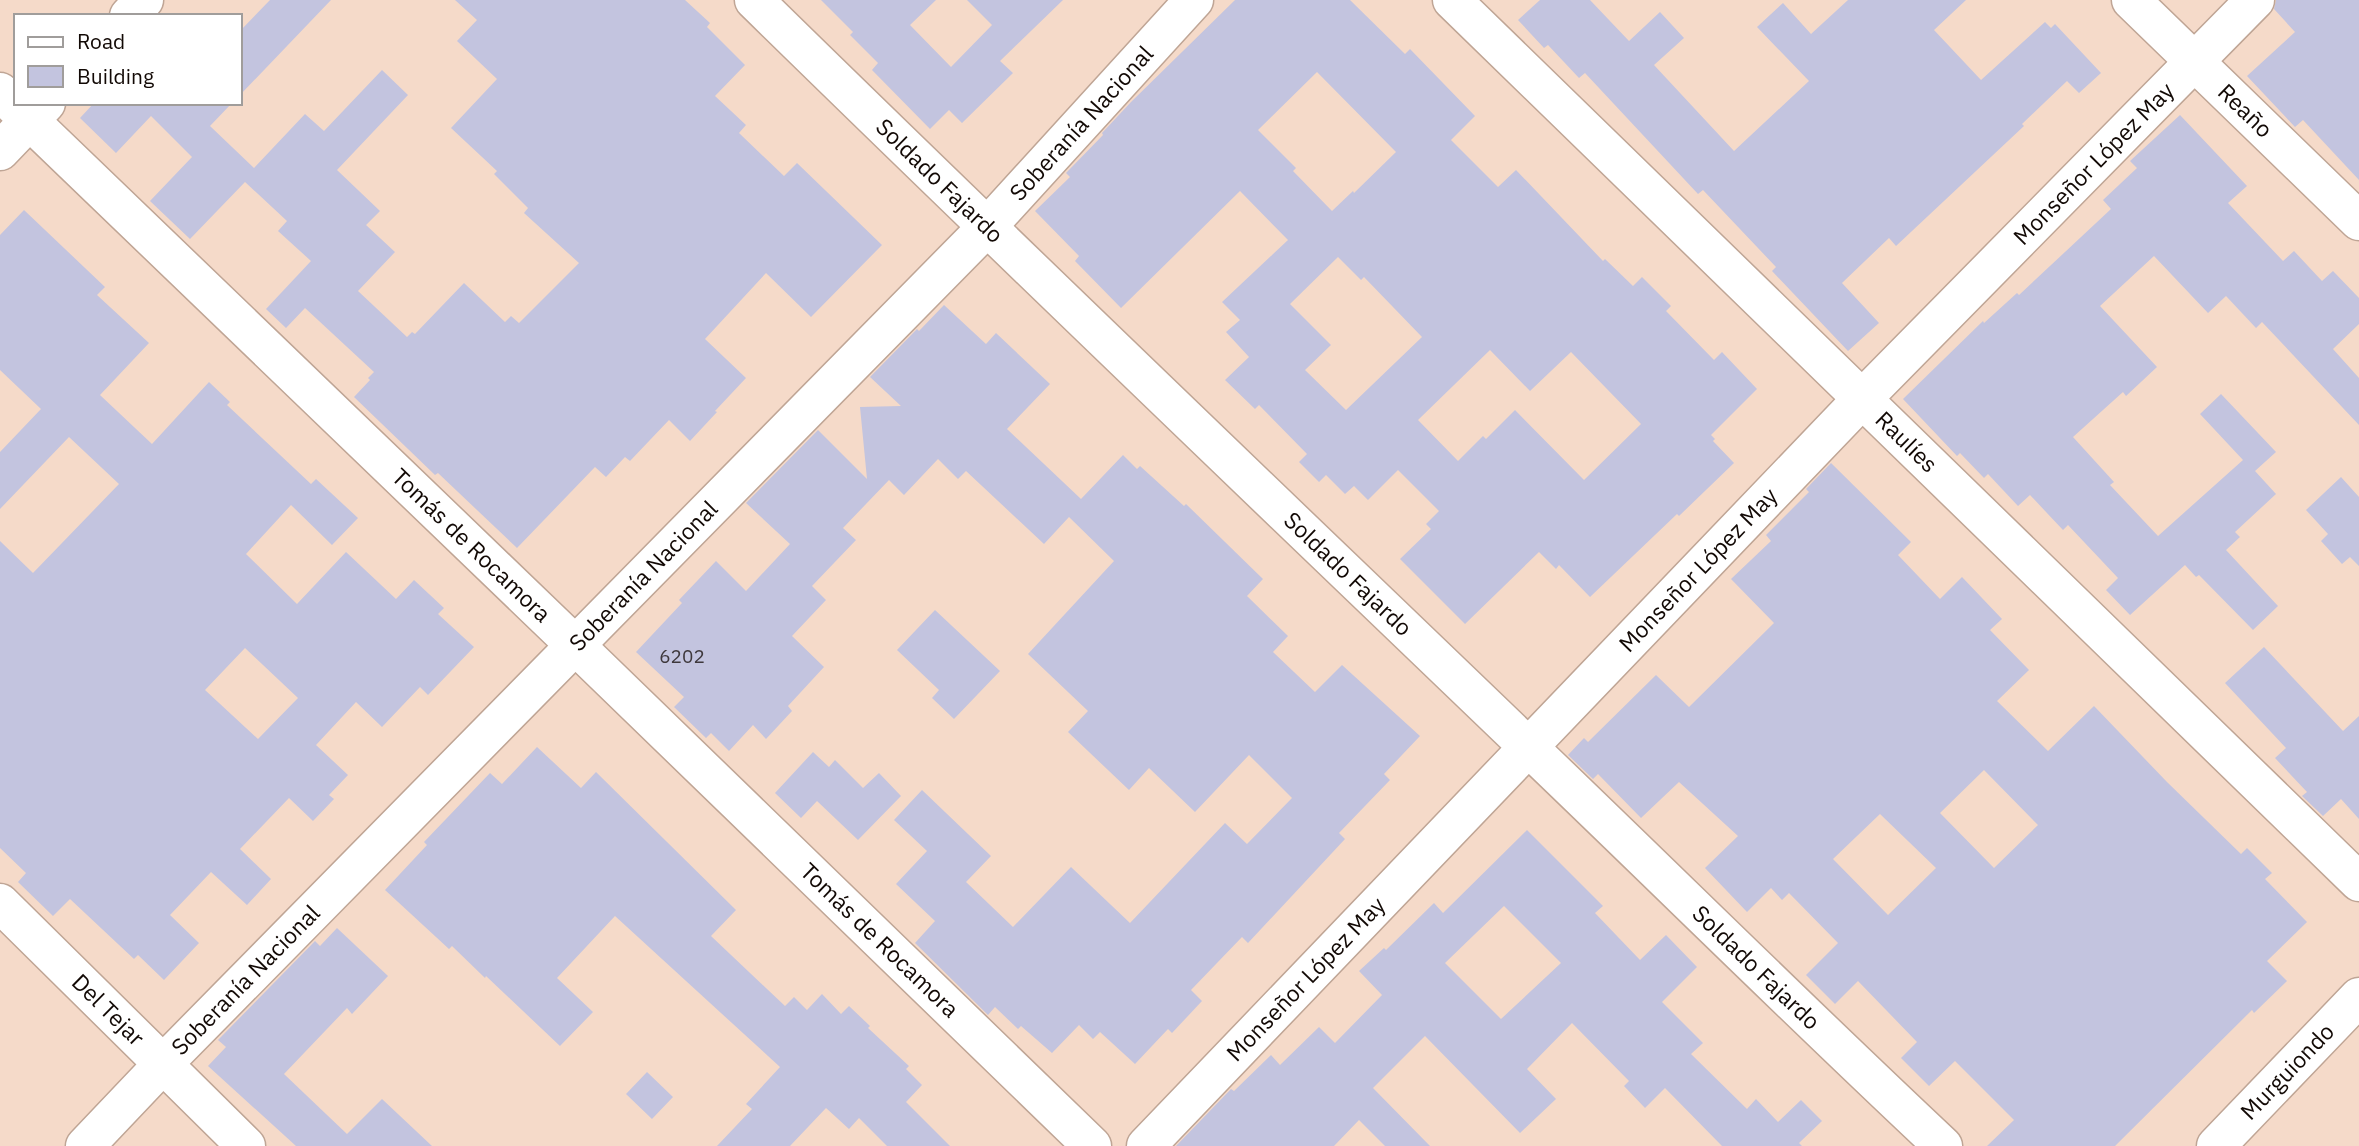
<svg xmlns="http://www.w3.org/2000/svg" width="2359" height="1146" font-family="'IBM Plex Sans',sans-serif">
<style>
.building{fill:#c3c4df;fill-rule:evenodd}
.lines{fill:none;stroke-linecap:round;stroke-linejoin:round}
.minor-casing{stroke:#bfa595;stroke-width:41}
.minor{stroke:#fff;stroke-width:38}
.labels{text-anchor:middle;stroke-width:5;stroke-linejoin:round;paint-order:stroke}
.number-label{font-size:19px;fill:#3e383c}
.street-label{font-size:23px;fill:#120905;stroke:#fff}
</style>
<rect width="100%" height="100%" fill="#f5dac9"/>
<path class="building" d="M270,0H331L240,95V31Z
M455,0H685L710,23L707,27L745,65L715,96L746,125L739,133L784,176L797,163L882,245L811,317L766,273L705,339L746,378L715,411L717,412L690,441L669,420L630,461L625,457L606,477L595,467L517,548L438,473L435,475L354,397L370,380L368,378L374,372L305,308L286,328L266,309L311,261L278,231L287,221L245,182L190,239L150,201L192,157L151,116L116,153L80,118L94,103H232L210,126L254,168L305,114L324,131L382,70L408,95L337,170L380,211L366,225L395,252L358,291L407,337L412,332L415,334L464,283L505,322L511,316L519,323L579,263L524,213L528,208L494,174L497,171L451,128L497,79L457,41L477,20Z
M821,0H936L910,25L951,67L992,25L967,0H1063L1000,61L1013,73L962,123L949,110L930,129L872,70L878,63L850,35L853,32Z
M1235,0H1350L1405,54L1410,49L1475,116L1451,140L1498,187L1516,170L1603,261L1605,259L1633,286L1642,277L1671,306L1666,311L1714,360L1722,352L1757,389L1711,435L1715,439L1713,441L1734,463L1679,516L1677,514L1590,597L1559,565L1556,569L1539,552L1465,624L1400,559L1431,529L1426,524L1439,511L1398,470L1368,500L1354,486L1345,494L1326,475L1319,482L1299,462L1307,454L1259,405L1255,409L1225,380L1249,357L1226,332L1240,320L1222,302L1288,240L1240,191L1121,308L1075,261L1079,256L1035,211L1070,177L1066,173L1103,135L1102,133L1131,102ZM1317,72L1396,152L1354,193L1353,191L1332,211L1293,171L1296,168L1258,130ZM1338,257L1361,280L1364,277L1422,337L1346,410L1305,370L1331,345L1290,304ZM1490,350L1530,391L1571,352L1641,424L1584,480L1515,410L1486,439L1483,436L1458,461L1418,420Z
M1540,0H1590L1629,41L1660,12L1684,38L1654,65L1734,151L1809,81L1757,27L1783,3L1811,34L1848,0H1966L1934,30L1981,80L2045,22L2051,28L2055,24L2101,73L2079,93L2067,81L2022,124L2024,126L1896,246L1889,238L1842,283L1879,323L1848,351L1772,271L1776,267L1703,190L1698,194L1585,73L1579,78L1548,45L1544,48L1518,20Z
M2276,0H2359V180L2303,120L2295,127L2247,76L2295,32L2274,9Z
M2180,115L2247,186L2228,203L2283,261L2294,251L2322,281L2333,271L2359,298V324L2333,349L2359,378V425L2262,322L2256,328L2226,296L2208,313L2154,256L2100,306L2157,367L2126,396L2123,392L2073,437L2114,482L2110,485L2158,536L2243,460L2200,414L2221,394L2276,452L2255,471L2276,494L2235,532L2240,537L2226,550L2278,606L2253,630L2199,575L2196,577L2185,565L2130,615L2106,590L2118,578L2068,525L2063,530L2030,495L2018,506L1988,474L1984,478L1960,453L1957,456L1903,399L1983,321L1984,323L2017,293L2019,295L2111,209L2103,200L2137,168L2130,161Z
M24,210L105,287L97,295L149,343L100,395L152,444L209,382L230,402L227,405L311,484L316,479L358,518L332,545L291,505L246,554L297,604L346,552L396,599L414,580L444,608L438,614L474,647L428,695L420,687L382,727L356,702L316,745L348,775L329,795L334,799L313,821L289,798L240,849L271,879L247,905L211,872L170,915L199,943L164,980L138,955L134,959L70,899L53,916L18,882L26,873L0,848V541L33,573L119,484L69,437L0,509V452L41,409L0,370V235ZM245,648L298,698L258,739L205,690Z
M944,305L986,344L996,333L1050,384L1007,429L1081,499L1123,455L1137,469L1140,466L1184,506L1186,504L1263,579L1247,596L1288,636L1273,652L1315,692L1342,665L1420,736L1384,774L1390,780L1339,833L1345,839L1248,943L1242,937L1191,990L1202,1001L1172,1033L1168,1029L1135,1064L1100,1032L1093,1039L1079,1025L1052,1053L1021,1026L1018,1029L995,1007L988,1015L915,943L935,921L896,884L927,851L894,820L922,790L991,856L966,882L1013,927L1071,867L1130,923L1225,823L1247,844L1292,798L1249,755L1195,812L1149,768L1129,790L1068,732L1088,711L1028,654L1114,561L1069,517L1044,544L966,471L958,479L938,459L904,495L889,480L843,528L856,540L812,586L826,600L792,636L824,667L788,706L792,711L766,739L753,725L729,751L711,733L706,738L674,707L684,697L636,652L682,603L679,600L716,561L746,591L790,544L746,503L818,430L867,479L860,407L901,406L870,377L917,329L919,331Z
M1831,463L1911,542L1898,555L1940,599L1962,577L2002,619L1990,630L2029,670L1997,701L2048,751L2094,706L2167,782L2241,854L2247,848L2272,873L2265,879L2307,922L2267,961L2287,981L2254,1013L2252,1010L2115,1146H1987L2014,1120L1955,1061L1929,1086L1901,1058L1917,1042L1858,981L1835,1004L1806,975L1838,943L1789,893L1782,900L1771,888L1747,912L1705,868L1738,836L1679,782L1641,818L1598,774L1593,779L1568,755L1584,738L1588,742L1656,675L1689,707L1774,623L1731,579L1771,541L1766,535L1809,492L1806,489ZM1984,770L2038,825L1994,868L1940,813ZM1880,814L1936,868L1888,915L1833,859Z
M2341,477L2359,497V566L2350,557L2342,564L2321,541L2328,534L2306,510Z
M935,610L1000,671L954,719L932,698L939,690L897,650Z
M2264,647L2343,731L2359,716V819L2341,799L2323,816L2302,796L2307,792L2275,758L2286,748L2225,683Z
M537,747L581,788L596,772L736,910L711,936L785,1006L794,997L807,1010L822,994L841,1014L849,1006L870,1026L868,1028L909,1066L906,1069L922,1085L906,1102L950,1146H887L859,1118L849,1129L826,1108L790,1146H717L752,1109L746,1104L780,1067L615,916L557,978L593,1012L560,1046L486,976L485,978L452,946L449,949L385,890L427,845L424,842L490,773L502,784Z
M813,752L829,767L835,760L863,788L879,773L901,796L858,840L817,801L801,818L775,793Z
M1527,830L1603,906L1595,913L1640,960L1666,935L1697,967L1662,1002L1703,1043L1691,1054L1747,1109L1756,1099L1778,1122L1801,1100L1822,1121L1799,1143L1802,1146H1722L1665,1088L1645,1108L1624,1086L1629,1081L1572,1023L1527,1069L1556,1099L1520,1133L1425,1036L1373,1088L1430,1146H1385L1359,1120L1334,1146H1176L1231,1089L1234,1091L1271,1055L1280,1065L1319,1027L1335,1043L1382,995L1359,971L1384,948L1386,950L1434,903L1443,913ZM1504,906L1561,963L1501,1019L1445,963Z
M337,928L388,976L352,1014L347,1008L284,1074L347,1134L382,1099L432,1146H296L208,1066L226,1047L218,1040L315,941L320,946Z
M647,1072L673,1097L652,1119L626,1094Z"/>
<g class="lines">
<g class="minor-casing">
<g id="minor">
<path id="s1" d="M754,0C1009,250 1267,496 1524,743C1664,877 1802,1014 1943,1146"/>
<path id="s2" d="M1452,0L2359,882"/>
<path id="s3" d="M2131,0L2359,221"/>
<path d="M129,16L144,0"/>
<path id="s4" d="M0,92L575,645L1092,1146"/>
<path d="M0,151L46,103"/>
<path id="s5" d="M0,903L246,1146"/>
<path id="s6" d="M85,1146L162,1065L986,228L1194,0"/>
<path id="s7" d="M1146,1146L1862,399L2255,0"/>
<path id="s8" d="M2216,1146L2359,997"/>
</g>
</g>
<use href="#minor" class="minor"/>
</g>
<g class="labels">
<g class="number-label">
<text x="682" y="663">6202</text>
</g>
<g class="street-label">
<text dy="8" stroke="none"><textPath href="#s3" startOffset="159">Reaño</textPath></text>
<text dy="8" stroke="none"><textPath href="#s6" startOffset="1428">Soberanía Nacional</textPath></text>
<text dy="8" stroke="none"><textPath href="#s7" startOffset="1365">Monseñor López May</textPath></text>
<text dy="8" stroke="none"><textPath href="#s1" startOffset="259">Soldado Fajardo</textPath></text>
<text dy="8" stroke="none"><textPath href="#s2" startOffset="634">Raulíes</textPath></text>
<text dy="8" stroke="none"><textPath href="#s4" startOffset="654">Tomás de Rocamora</textPath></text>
<text dy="8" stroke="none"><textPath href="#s7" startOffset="798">Monseñor López May</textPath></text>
<text dy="8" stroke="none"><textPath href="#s1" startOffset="826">Soldado Fajardo</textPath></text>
<text dy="8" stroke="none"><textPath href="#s6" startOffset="798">Soberanía Nacional</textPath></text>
<text dy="8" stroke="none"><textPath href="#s4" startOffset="1222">Tomás de Rocamora</textPath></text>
<text dy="8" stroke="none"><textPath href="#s1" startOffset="1393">Soldado Fajardo</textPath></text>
<text dy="8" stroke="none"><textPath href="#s6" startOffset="231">Soberanía Nacional</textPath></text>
<text dy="8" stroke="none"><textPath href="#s7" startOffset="231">Monseñor López May</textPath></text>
<text dy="8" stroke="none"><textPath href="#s5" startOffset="152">Del Tejar</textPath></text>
<text dy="8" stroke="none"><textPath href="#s8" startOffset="103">Murguiondo</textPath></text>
</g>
</g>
<rect x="14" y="14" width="228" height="91" fill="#ffffff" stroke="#a09d9b" stroke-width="2"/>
<rect x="28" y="37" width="35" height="10" fill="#ffffff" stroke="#a09d9b" stroke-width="2"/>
<text x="77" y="49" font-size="21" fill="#120905">Road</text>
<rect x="28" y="66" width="35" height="21" fill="#c3c4df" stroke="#a09d9b" stroke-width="2"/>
<text x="77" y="84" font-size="21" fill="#120905">Building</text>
</svg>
